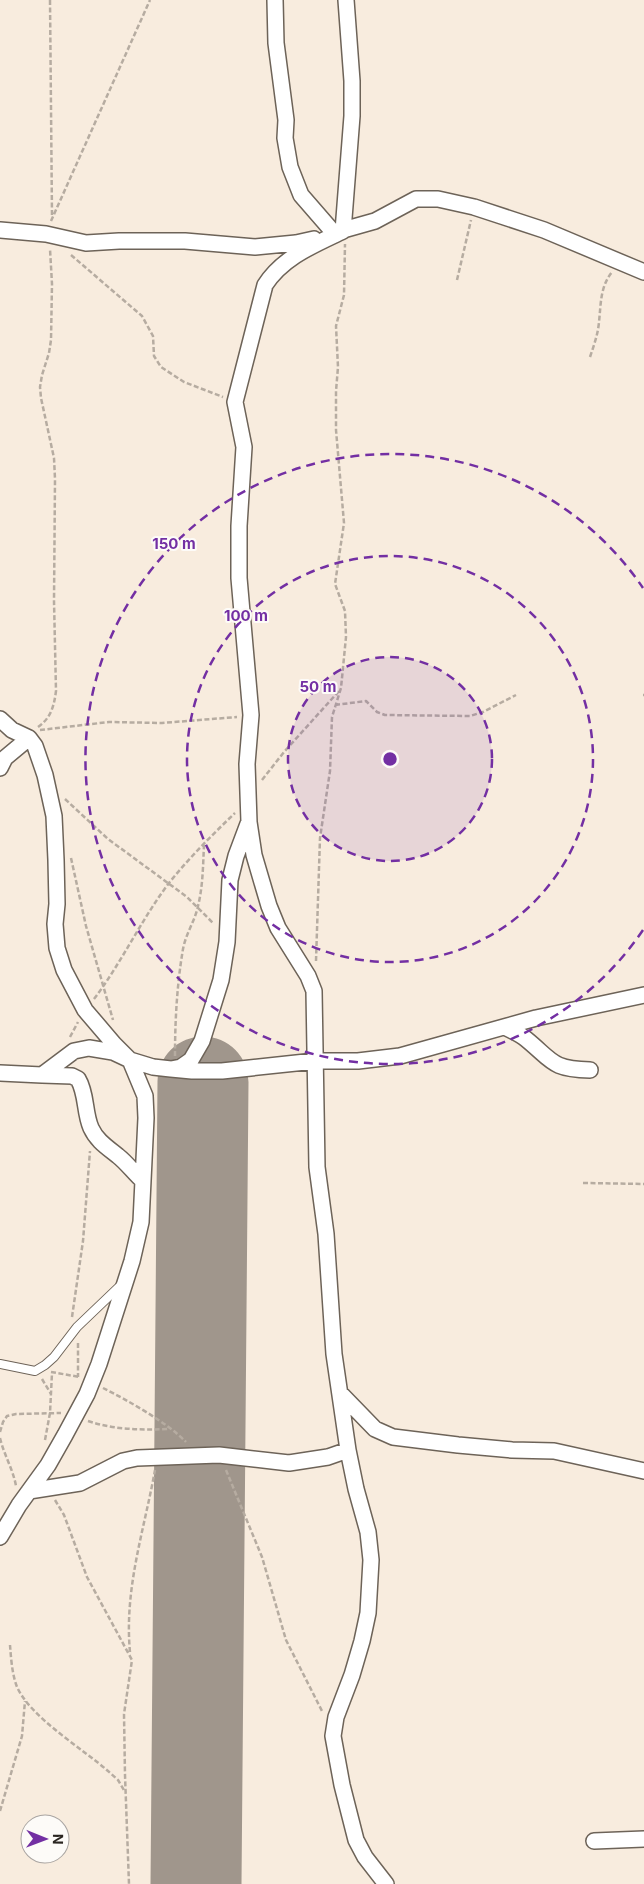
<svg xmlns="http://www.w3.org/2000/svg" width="644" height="1884" font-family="Inter,sans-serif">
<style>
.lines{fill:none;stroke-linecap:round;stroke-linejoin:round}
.runway{stroke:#a0968c;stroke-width:91}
.service-casing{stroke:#6d6358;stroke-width:10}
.minor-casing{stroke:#6d6358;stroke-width:18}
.path{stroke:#b6aca1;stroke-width:2.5;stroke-dasharray:5 2.5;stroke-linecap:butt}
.service{stroke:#fff;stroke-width:8}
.minor{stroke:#fff;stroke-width:15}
.ring{fill:none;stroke:#732fa3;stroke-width:2.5;stroke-dasharray:9 6}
.centre{fill:#732fa3;stroke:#fdfbf8;stroke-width:2.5}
.ring-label{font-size:15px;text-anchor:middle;font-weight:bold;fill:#732fa3;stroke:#fdfbf8;stroke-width:4;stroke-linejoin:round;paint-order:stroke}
</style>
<rect width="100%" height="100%" fill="#f8ecde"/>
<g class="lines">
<path class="runway" d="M196,1884L203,1082"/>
<g class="service-casing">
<path id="service" d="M0,1364L35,1371L45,1365L54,1357L77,1327L122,1284"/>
</g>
<g class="minor-casing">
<path id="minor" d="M275,0L276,43L286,120L285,138L290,167L301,195L334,233
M346,0L352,81V116L343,231C314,245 283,257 265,285L235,402L244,447L239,526V578L251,715L247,764L249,822L254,855L269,906L278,928L308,976L314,991L317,1167L326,1234L334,1354L348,1450L356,1489L368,1532L371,1560L368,1613L362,1641L352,1675L336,1717L333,1736L342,1785L356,1840L365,1857L386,1884
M0,230L46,234L86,243L119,241H185L255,247L296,243L314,239
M336,232L375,221L416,199H438L474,207L544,230L644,272
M0,719L12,730L29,738L35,746L45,775L54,816L56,860L57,904L55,924L57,948L64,970L85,1010L114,1044L130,1060L145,1096L146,1118L141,1222L132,1261L99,1364L87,1394L65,1435L48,1465L19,1505L0,1537
M0,768L5,758L29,738
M505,1027C512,1031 520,1034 526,1039C553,1061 551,1069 590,1070
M171,1069L192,1071H222L315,1061H358L400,1056L536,1018L644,995
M0,1073L42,1075L74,1051L89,1048L113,1052L130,1060L153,1067L171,1069L181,1067L191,1060L202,1041L221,980L227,942L230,880L236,856L248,824
M42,1075L72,1076L78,1079C87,1094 84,1112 91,1128C97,1141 107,1147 118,1156C127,1163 134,1173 143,1181
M341,1394L375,1429L393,1437L458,1445L512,1450L554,1451L644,1471
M29,1491L80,1483L123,1461L137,1458L219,1455L289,1463L328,1457L348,1450
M594,1841L644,1839"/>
</g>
<path class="path" d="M50,0L52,216
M51,221L150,0
M71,255L142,316L153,336L154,356L161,367L184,382L223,397
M457,280L471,220
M590,357C594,345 598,334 599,322C601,304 600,287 612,272
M643,695H644
M335,705L366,701L377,712L385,715L470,716L483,712L516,695
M38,727C51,718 54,706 56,691L54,601L55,479L54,458L41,398L40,387L42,375L49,353L51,340L52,284L50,249
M40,730L109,722L162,723L237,717
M262,780L284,752L339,691
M65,799L108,839L187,897L214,924
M71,858L86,926L113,1020
M316,961L320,838L330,771L332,717L341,688L346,637L345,611L335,584L344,523L336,430V391L338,367L336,326L344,295L345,244
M94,999C122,962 141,920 169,883C189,858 212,835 235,813
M70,1037L78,1022
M175,1056C175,1020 177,984 183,949C186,933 195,921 198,906C203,886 203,865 204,845
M583,1183L644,1184
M72,1317L83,1241L90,1151
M78,1343V1377
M51,1372L80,1377
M42,1379L51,1394
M103,1388C127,1400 168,1423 186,1442
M88,1421C115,1430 141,1430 169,1429
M0,1432L3,1422L7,1416L16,1414L61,1413
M0,1438C4,1455 13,1469 16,1486
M45,1440L50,1413L52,1373
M226,1470L262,1557L286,1640L323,1713
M55,1500L64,1515L87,1577L132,1660L124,1714L125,1775L129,1884
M10,1645C11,1658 12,1674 17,1687C31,1718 82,1748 108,1771L118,1780L125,1792
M130,1652C124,1589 144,1531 155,1470
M0,1811L22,1736L25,1701"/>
<use href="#service" class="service"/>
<use href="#minor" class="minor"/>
</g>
<circle cx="390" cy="759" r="102" fill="#732fa3" fill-opacity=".12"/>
<g class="ring">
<circle cx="390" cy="759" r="102"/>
<circle cx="390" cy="759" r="203"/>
<path d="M643 930A305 305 0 1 1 643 588"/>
</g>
<circle cx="390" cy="759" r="8" class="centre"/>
<g class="ring-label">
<text x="174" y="549">150 m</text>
<text x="246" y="621">100 m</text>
<text x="318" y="692">50 m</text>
</g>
<g transform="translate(45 1839) rotate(91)"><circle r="24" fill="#fdfbf8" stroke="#a9a5a2"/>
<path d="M0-4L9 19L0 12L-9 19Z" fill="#732fa3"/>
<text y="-8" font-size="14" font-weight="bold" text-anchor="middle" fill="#2a2520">N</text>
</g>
</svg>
